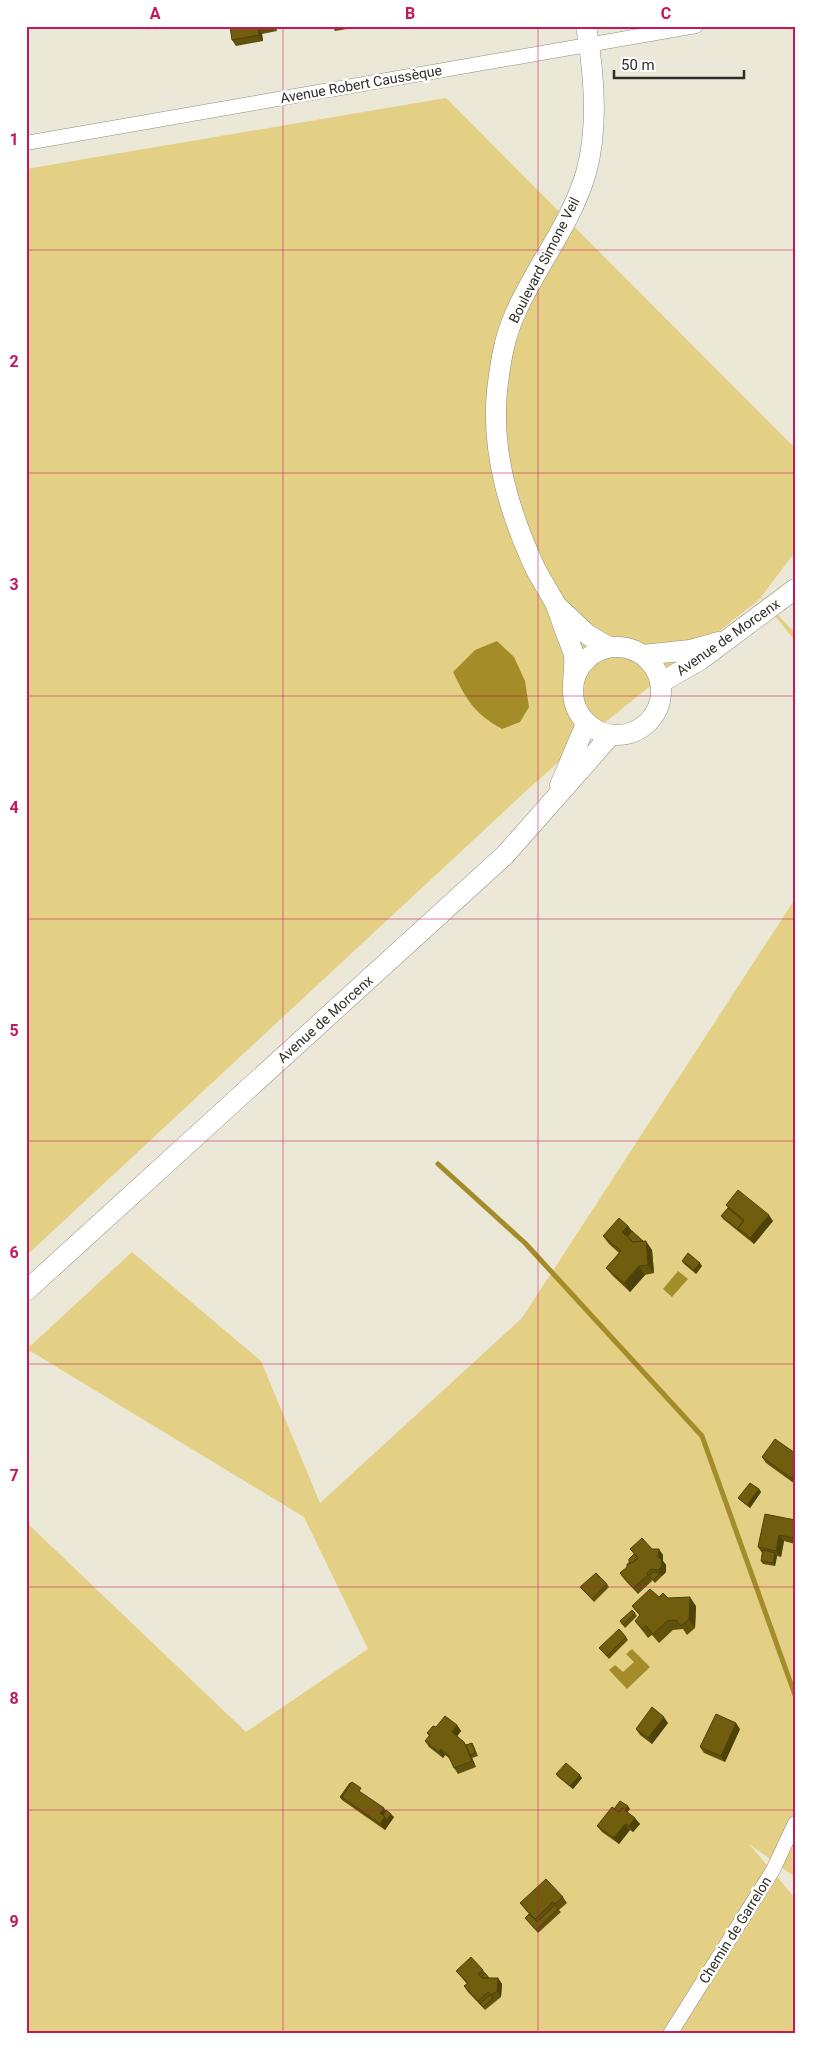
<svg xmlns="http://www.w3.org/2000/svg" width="821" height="2060" font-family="Roboto,sans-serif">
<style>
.green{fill:#e4d085}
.water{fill:#a48c28}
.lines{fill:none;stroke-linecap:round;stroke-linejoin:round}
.stream{stroke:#a48c28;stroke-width:5}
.minor-casing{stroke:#908c7d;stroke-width:15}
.secondary-casing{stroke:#908c7d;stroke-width:21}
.minor{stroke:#fff;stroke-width:14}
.secondary{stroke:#fff;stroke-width:20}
.wall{fill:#60510c}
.shaded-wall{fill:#4e420a}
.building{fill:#705e0e;stroke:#4e420a}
.grid{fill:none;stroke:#c2185b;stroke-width:1;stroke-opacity:0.55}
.labels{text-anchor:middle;stroke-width:5;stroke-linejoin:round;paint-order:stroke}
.street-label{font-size:14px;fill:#2f2d27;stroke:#fff}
.neatline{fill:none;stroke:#c2185b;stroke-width:2}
.grid-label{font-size:16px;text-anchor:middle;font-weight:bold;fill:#c2185b}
</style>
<rect width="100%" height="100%" fill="#ece8d7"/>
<path class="green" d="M446,98L795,448V552L761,597L795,633V641L761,598L589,735L526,791L26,1256V169Z
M795,899V1877L749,1844L795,1898V2034H26V1522L246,1732L368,1649L304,1517L27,1349L132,1252L261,1361L320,1503L522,1318Z"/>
<path class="water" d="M497,641L514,657L525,681L529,707L520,722L502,729C474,713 467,701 453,672L475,650Z
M678,1271L688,1279L672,1297L663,1289Z
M632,1649L650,1667L627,1689L609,1670L615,1665L623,1672L634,1662L626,1654Z"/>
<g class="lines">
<path class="stream" d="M438,1164L525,1243L702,1436L795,1695"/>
<g class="minor-casing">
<path id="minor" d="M26,143L696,26
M670,2034L773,1870L795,1823"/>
</g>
<g class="secondary-casing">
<path id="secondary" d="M558,607L588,635L609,647
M573 691a44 44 0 1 1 88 0a44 44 0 1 1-88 0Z
M643,655L690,650L718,642
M660,683L700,660L795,589
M573,686C573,677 575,665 574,656C573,650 570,644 568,638C563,627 560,614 555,603C549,592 542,581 536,570C510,514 491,454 497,391C500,365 504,338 515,314C536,266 571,224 586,173C599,127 594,72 586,26
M560,785L586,724
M26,1291L505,855L611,735"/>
</g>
<use href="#minor" class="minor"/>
<use href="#secondary" class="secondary"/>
</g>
<path class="wall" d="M230,26H276L277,31L262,34L263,41L236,46L232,40Z
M332,26H365L335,31Z
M726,1205L773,1221L754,1244L723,1219L721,1216L728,1208Z
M628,1226L632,1231L652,1250L654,1273L645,1275L630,1292L613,1276L606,1268L619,1253L609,1244L603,1236Z
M682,1261L702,1266L696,1274L684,1264Z
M795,1453V1484L766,1463L762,1457Z
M759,1489L761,1492L750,1508L741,1501L738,1498Z
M795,1520V1544L784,1541L781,1557L777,1556L775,1566L763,1564L761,1561L762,1553L758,1547Z
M630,1549H652L663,1555V1561L666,1565V1572L655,1583L651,1579L652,1581L638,1594L624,1579L620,1573L627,1567L634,1554Z
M607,1584L609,1587L594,1602L580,1587Z
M659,1597L668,1598L696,1606L695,1628L687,1635L683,1629L673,1630L659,1643L652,1635L648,1638L635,1621L640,1616L632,1606Z
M635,1613L637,1616L625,1628L620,1621Z
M626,1637L628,1640L609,1659L599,1648Z
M668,1723L652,1744L640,1735L636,1729Z
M457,1725L461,1731L457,1736L466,1745L472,1743L474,1746L478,1756L472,1758L476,1767L458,1774L454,1768L450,1759L445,1755L443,1758L429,1747L425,1741L429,1736L427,1733L436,1727Z
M740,1729L725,1762L704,1753L700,1747Z
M556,1774L582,1778L573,1789L558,1777Z
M365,1795L394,1817L385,1830L342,1800L340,1797Z
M614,1809H630L627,1812L640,1824L633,1832L630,1830L619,1844L602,1832L597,1826Z
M563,1897L567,1903L559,1910L561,1912L538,1933L525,1918L529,1914L520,1903Z
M483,1970L489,1978H498L502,1984L501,1997L485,2010L468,1992L464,1986L467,1984L456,1971Z"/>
<path class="shaded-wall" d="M258,28L262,34L263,41L259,35Z
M769,1215L773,1221L754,1244L750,1238Z
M628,1226L634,1234L629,1240L622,1232Z
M646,1241L652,1250L654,1273L648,1265Z
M700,1263L702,1266L696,1274L694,1270Z
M639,1266L645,1275L630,1292L624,1283Z
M795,1473V1484L791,1478Z
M759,1489L761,1492L750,1508L747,1505Z
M779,1535L784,1541L781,1557L776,1551Z
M659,1549L663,1555V1561L666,1565V1572L662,1576L658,1570Z
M775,1553L777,1556L775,1566L773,1563Z
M690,1597L696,1606L695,1628L689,1619Z
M664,1717L668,1723L652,1744L648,1738Z
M736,1723L740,1729L725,1762L721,1756Z
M457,1725L461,1731L456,1738L452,1732Z
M464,1742L468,1748L476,1767L472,1761Z
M441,1749L445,1755L443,1758L439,1752Z
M580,1775L582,1778L573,1789L570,1786Z
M628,1806L630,1809L623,1818L621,1815Z
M384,1808L388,1813L391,1814L394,1817L385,1830L380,1824V1813Z
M635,1818L640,1824L633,1832L629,1826Z
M625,1824L630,1830L619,1844L614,1838Z
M498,1978L502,1984L501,1997L497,1991Z"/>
<path class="building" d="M230,26H267L258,28L259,35L232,40Z
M738,1190L769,1215L750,1238L738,1228L744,1220L726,1205Z
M728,1208L744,1221L738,1228L740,1231L721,1216Z
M619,1218L628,1226L622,1232L633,1242L646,1241L648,1265L639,1266L624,1283L606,1268L621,1251L603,1236Z
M632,1231L643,1241L633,1242L627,1237Z
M688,1253L700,1263L694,1270L682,1261Z
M775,1439L795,1453V1473L791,1478L762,1457Z
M750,1483L759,1489L747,1505L738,1498Z
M765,1514L795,1520V1538L779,1535L776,1551L758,1547Z
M642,1538L652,1549H659L658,1557L661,1559L662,1566L658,1570L651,1569L647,1573L648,1575L633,1588L620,1573L627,1567V1564L632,1563L638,1557L630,1549Z
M763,1550L775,1553L773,1563L761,1561Z
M634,1554L638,1558L632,1563H629V1559Z
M653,1572L660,1573L653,1580L649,1576Z
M596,1573L607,1584L592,1599L580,1587Z
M650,1589L659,1597L663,1593L668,1598L690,1597L689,1619L681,1626L676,1620L667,1621L653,1634L646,1626L642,1629L635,1621L640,1615L632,1606Z
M632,1610L635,1613L623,1625L620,1621Z
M619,1629L626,1637L607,1656L599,1648Z
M652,1707L664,1717L648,1738L636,1729Z
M716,1714L736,1723L721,1756L700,1747Z
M445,1716L457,1725L452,1732L464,1742L472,1761L454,1768L448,1755L441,1749L439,1752L425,1741L430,1735L427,1733L433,1726L436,1727Z
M472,1743L475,1753L470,1755L466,1745Z
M566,1763L580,1775L570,1786L556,1774Z
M352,1782L361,1788L359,1791L384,1808L380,1813L385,1817L380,1824L342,1797Z
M350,1783H351L342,1797L344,1800L340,1797Z
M620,1801L628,1806L625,1810L622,1808L619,1812L614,1809Z
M612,1807L619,1812L622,1808L635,1818L629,1826L625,1824L614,1838L597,1826Z
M386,1810L391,1814L387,1820L383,1815Z
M546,1879L563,1897L555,1904L553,1902L535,1919L520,1903Z
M555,1905L558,1909L536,1930L525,1918L529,1914L537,1922Z
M471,1957L483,1970L478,1974L482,1978H498L497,1991L491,1995L488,1992L478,2001L464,1986L468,1983L456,1971Z
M485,1973L489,1978H482L481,1977Z
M490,1995L493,1998L483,2007L480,2004Z"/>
<path class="grid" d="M283,26V2034M538,26V2034M26,250H795M26,473H795M26,696H795M26,919H795M26,1141H795M26,1364H795M26,1587H795M26,1810H795"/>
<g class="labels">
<g class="street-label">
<text transform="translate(361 84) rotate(-10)" y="5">Avenue Robert Caussèque</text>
<text transform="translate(544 260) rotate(-63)" y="5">Boulevard Simone Veil</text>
<text transform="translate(728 637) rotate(-35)" y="5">Avenue de Morcenx</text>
<text transform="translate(325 1019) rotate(-42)" y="5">Avenue de Morcenx</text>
<text transform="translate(735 1930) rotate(-58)" y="5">Chemin de Garrelon</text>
</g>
</g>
<rect width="821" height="2060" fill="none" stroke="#ffffff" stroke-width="55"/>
<path d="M614 70v8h130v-8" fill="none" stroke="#2f2d27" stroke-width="2.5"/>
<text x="621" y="70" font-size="15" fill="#2f2d27" stroke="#ffffff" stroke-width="4" paint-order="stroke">50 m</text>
<rect x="28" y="28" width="766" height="2004" class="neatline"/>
<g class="grid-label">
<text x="155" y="19">A</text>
<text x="410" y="19">B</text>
<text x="666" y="19">C</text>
<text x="14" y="145">1</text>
<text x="14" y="367">2</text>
<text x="14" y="590">3</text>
<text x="14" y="813">4</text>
<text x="14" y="1036">5</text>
<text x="14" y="1258">6</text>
<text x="14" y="1481">7</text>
<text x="14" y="1704">8</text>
<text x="14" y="1927">9</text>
</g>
</svg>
